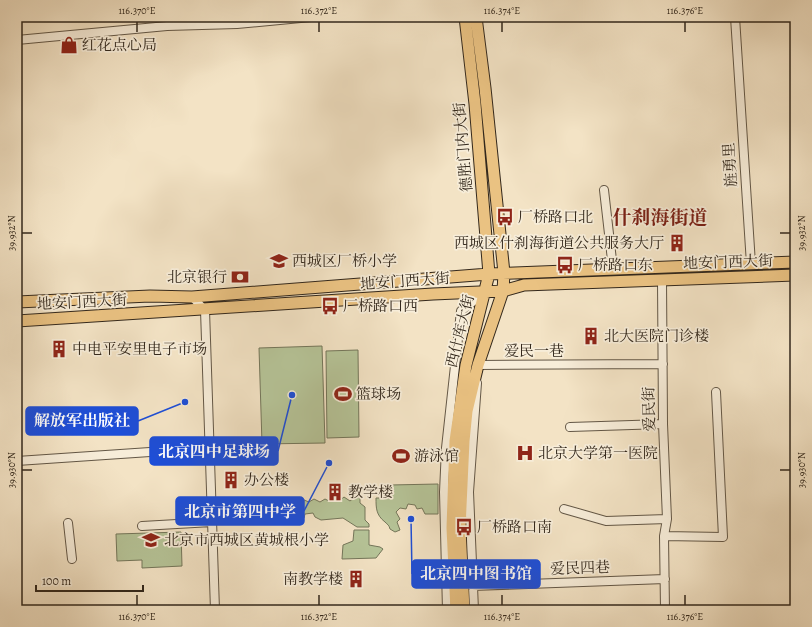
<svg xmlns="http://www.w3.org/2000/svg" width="812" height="627" font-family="Alegreya,'Noto Serif SC',serif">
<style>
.green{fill:#b6c498;stroke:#74765a}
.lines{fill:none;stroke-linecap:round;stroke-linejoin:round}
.minor-casing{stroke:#635746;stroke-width:10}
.major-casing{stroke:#33281c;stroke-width:13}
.minor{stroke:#f7edd9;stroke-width:8}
.major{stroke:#eac282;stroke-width:11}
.ticks{fill:none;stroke:#33281c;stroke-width:1.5}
.labels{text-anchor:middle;stroke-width:3.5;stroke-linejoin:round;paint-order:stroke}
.poi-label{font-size:15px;fill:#33281c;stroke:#f7edd9;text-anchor:start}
.street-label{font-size:15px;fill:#33281c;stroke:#f7edd9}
.district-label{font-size:19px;font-weight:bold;fill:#7a1f14;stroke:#f7edd9}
.leader{fill:none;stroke:#1d4ed8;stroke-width:1.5}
.callout-dot{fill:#1d4ed8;stroke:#f7edd9;stroke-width:1.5}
.callout{fill:#1d4ed8;stroke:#1d4ed8;stroke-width:1.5}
.callout-label{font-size:16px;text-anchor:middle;font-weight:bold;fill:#fff}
.neatline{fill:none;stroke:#33281c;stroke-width:1.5}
.ticks-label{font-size:10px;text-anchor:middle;fill:#33281c}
</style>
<rect width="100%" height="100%" fill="#f3e3c5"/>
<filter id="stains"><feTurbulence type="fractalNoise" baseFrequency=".005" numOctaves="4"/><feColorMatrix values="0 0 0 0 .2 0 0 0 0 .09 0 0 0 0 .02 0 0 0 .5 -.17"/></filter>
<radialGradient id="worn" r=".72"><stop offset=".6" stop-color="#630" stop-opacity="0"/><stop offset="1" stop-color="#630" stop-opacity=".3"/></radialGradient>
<path class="green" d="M322,346L325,443L262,444L259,348Z
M358,350L359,437L327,438L326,351Z
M438,484V514H425L422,508L417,509L415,505L408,504L406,509L400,508L396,512L400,519L397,522L400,530L395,532L390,529C389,525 388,525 385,522C376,515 376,508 376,498H391L390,485Z
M355,492L360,493V503L365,507V520L369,524V527H357L343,518L321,520L315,517L313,513L305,514L304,518L286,517L284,511L289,508V502L294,499L299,503L304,500L309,502L314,499L320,502L325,499L329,501L333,498L339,501L344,497L350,501L355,497Z
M354,530H369V545L380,547L383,549L376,558L342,559L343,545L353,541Z
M181,532L182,566L142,568V560L117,561L116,534Z"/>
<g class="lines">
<g class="minor-casing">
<path id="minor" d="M735,17L751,264
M17,40L167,26L237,24L311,17
M604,190L613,269
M662,280L663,424L667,519L664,536L665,610
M192,297L205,310L215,610
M478,370V365L663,364
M570,427L663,424
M17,461L209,448
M564,509L606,521L667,519
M68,523L72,559
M142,526L212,522
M664,536L723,537L716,392
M472,586L665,579
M447,610L444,492L446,448L461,311L485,292
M474,610L469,492L477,383"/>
</g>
<g class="major-casing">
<path id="major" d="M17,302L150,296L192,297L489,274L795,262
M17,321L433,294L503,291L524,285L795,275
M456,610L452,528L455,441L466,365L489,274L475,104L465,17
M464,610L460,528L464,441L467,411L478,365L503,291L504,273L485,88L476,17"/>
</g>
<use href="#minor" class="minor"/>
<use href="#major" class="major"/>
</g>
<path class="ticks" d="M137,22V32M319,22V32M502,22V32M685,22V32M22,233H32M780,233H790M22,470H32M780,470H790M137,595V605M319,595V605M502,595V605M685,595V605"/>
<defs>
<g id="shop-bare" transform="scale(1.38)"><path d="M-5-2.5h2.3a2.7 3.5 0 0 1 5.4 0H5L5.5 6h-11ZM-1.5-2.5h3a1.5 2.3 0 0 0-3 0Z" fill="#8f2418" stroke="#f7edd9" stroke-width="2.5" paint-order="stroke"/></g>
<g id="bus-bare" transform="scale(1.38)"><path d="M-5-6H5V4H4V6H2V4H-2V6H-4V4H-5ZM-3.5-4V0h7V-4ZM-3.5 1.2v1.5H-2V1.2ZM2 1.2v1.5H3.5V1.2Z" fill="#8f2418" stroke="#f7edd9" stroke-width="2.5" paint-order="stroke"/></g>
<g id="building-bare" transform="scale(1.38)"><path d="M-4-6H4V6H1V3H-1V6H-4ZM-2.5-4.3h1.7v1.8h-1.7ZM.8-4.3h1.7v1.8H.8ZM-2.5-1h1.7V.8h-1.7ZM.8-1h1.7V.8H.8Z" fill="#8f2418" stroke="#f7edd9" stroke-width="2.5" paint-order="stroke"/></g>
<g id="school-bare" transform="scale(1.38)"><path d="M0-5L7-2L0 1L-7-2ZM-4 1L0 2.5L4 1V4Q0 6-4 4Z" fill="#8f2418" stroke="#f7edd9" stroke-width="2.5" paint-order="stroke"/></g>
<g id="bank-bare" transform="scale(1.38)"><path d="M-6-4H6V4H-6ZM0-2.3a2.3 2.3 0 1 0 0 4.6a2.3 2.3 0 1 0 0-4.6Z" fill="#8f2418" stroke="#f7edd9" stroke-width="2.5" paint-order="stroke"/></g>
<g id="stadium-bare" transform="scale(1.38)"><path d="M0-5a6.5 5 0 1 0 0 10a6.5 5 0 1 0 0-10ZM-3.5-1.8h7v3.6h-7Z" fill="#8f2418" stroke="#f7edd9" stroke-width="2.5" paint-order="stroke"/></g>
<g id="hospital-bare" transform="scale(1.38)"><path d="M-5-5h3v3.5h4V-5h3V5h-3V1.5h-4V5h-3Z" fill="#8f2418" stroke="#f7edd9" stroke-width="2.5" paint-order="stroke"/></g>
</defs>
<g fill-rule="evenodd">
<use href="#shop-bare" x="69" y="45"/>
<use href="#bus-bare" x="505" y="217"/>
<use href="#building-bare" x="677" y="243"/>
<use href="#school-bare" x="279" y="261"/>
<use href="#bus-bare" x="565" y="265"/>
<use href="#bank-bare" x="240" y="277"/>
<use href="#bus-bare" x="330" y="306"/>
<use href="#building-bare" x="591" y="336"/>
<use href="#building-bare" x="59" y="349"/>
<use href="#stadium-bare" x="343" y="394"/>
<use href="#hospital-bare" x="525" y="453"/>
<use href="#stadium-bare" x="401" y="456"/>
<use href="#building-bare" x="231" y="480"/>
<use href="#building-bare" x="335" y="492"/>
<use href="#bus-bare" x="464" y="527"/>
<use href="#school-bare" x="151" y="540"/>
<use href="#building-bare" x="356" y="579"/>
</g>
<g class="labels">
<g class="poi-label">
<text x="82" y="50">红花点心局</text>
<text x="518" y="222">厂桥路口北</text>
<text x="664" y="248" text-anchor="end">西城区什刹海街道公共服务大厅</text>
<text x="292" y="266">西城区厂桥小学</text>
<text x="578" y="270">厂桥路口东</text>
<text x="227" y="282" text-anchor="end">北京银行</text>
<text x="343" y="311">厂桥路口西</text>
<text x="604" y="341">北大医院门诊楼</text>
<text x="72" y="354">中电平安里电子市场</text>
<text x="356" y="399">篮球场</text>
<text x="538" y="458">北京大学第一医院</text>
<text x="414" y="461">游泳馆</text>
<text x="244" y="485">办公楼</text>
<text x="348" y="497">教学楼</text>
<text x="477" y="532">厂桥路口南</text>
<text x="164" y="545">北京市西城区黄城根小学</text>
<text x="343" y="584" text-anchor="end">南教学楼</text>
</g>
<g class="street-label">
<text transform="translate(463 147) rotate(-95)" y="5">德胜门内大街</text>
<text transform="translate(730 165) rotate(-94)" y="5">旌勇里</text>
<text transform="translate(728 262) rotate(-2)" y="5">地安门西大街</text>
<text transform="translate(405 281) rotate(-4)" y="5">地安门西大街</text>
<text transform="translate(82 302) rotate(-3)" y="5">地安门西大街</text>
<text transform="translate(460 331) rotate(-76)" y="5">西什库大街</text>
<text x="534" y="356">爱民一巷</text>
<text transform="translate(649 409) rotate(-91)" y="5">爱民街</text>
<text transform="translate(580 568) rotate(-2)" y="5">爱民四巷</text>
</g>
<g class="district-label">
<text x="660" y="224">什刹海街道</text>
</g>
</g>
<path class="leader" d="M185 402L138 421M292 395L278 451M329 463L304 511M411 519L412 574"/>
<g class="callout-dot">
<circle cx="185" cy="402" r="4"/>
<circle cx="292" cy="395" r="4"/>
<circle cx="329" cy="463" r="4"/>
<circle cx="411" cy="519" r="4"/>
</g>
<g class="callout">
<rect x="26" y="407" width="112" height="28" rx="4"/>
<rect x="150" y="437" width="128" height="28" rx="4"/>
<rect x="176" y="497" width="128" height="28" rx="4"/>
<rect x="412" y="560" width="128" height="28" rx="4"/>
</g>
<g class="callout-label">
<text x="82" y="426">解放军出版社</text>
<text x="214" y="457">北京四中足球场</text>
<text x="240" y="517">北京市第四中学</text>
<text x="476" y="579">北京四中图书馆</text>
</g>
<rect width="812" height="627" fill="none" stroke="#f3e3c5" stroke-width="44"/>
<path d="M36 585v6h107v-6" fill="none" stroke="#33281c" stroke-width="2"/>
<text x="42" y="585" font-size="12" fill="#33281c" stroke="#f7edd9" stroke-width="3" paint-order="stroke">100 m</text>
<rect x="22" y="22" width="768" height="583" class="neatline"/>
<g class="ticks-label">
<text x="137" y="14">116.370°E</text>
<text x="319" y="14">116.372°E</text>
<text x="502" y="14">116.374°E</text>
<text x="685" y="14">116.376°E</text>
<text transform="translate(11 233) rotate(-90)" y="4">39.932°N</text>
<text transform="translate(801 233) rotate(-90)" y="4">39.932°N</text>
<text transform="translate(11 470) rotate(-90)" y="4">39.930°N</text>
<text transform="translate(801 470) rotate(-90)" y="4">39.930°N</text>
<text x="137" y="620">116.370°E</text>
<text x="319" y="620">116.372°E</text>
<text x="502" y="620">116.374°E</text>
<text x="685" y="620">116.376°E</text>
</g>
<rect width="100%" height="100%" filter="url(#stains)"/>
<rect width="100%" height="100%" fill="url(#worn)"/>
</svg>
